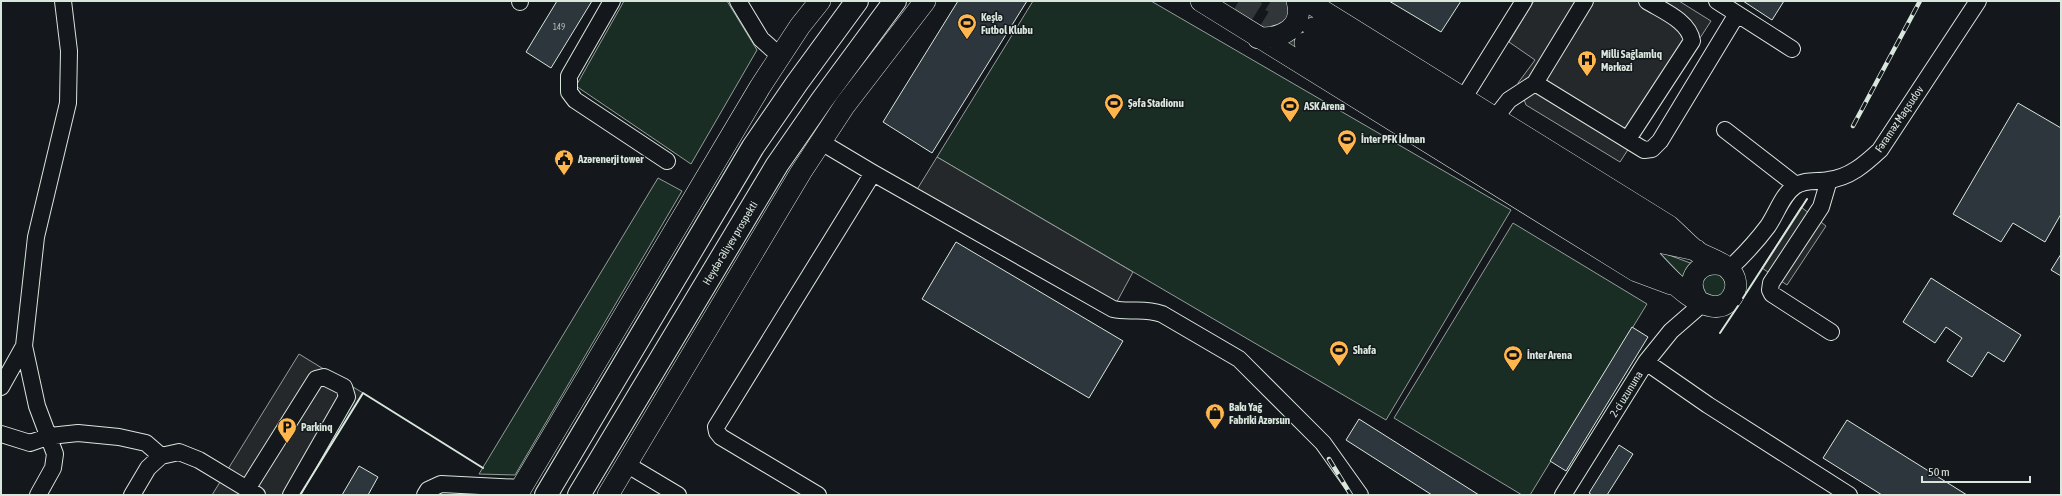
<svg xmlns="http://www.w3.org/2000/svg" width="2062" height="496" font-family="'Asap Condensed',sans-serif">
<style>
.green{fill:#1a2d24;stroke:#939e99}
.parking{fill:#24282b;stroke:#939e99}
.building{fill:#2c363c;stroke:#d8e6dc}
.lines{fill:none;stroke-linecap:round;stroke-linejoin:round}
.major-tunnel{stroke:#313739;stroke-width:21;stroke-dasharray:21 10;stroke-linecap:butt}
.minor-casing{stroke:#d8e6dc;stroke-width:18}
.major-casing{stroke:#d8e6dc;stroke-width:22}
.highway-casing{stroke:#d8e6dc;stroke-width:24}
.minor{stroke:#14181c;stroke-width:16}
.major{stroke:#14181c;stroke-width:21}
.highway{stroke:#14181c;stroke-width:22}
.rail-casing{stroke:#d8e6dc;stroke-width:4.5}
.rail{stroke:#14181c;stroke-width:3;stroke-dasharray:9;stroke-linecap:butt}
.wall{stroke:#d8e6dc;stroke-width:2}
.labels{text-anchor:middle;stroke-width:3;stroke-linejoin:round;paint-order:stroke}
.number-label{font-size:9px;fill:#adbab4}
.poi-label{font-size:11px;font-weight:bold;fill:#d8e6dc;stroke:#14181c;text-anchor:start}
.street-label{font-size:11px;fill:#d8e6dc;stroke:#14181c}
</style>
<rect width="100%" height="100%" fill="#14181c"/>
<path class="green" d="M624,1H727L757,50L691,164L576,86Z
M1033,1H1151L1511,210L1386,420L937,157Z
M658,178L682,191L515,475L479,474Z
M1513,223L1647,304L1530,495H1522L1394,418Z
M1658,251L1693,264L1684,278Z
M1702 285a12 12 0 1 1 24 0a12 12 0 1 1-24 0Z"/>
<path class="parking" d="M1534,1H1679L1711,21L1620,162L1526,105L1518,83L1535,60L1509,42Z
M937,157L1133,272L1113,309L913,196Z
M1801,207L1826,226L1787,285L1762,268Z
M299,354L363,393L300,495H212Z"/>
<path class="building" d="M557,1H592L551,68L526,52Z
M958,1H1027L932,153L883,122Z
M1389,1H1461L1441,32Z
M1743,1H1784L1772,20Z
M2018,103L2061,128V214L2045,242L2013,223L2001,242L1953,214Z
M956,242L1123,341L1089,398L922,299Z
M2061,254V276L2051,270Z
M1931,278L2021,335L2004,362L1988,352L1972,377L1947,361L1962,338L1946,327L1935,343L1903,322Z
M1632,327L1648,337L1566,471L1550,461Z
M1359,419L1479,495H1432L1346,440Z
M1847,420L1967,495H1882L1823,458Z
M1619,445L1633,454L1607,495H1592L1589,493Z
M359,466L378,477L368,495H342Z"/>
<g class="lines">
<path class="major-tunnel" d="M1239,1L1301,40
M1271,1L1311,27"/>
<g class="minor-casing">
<path id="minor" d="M612,1L569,76V92L575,100L667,161
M738,1L761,39L780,56
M1717,1L1792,49
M520,2V1
M1535,83L1644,150L1652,149L1660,141L1737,14
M1463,99L1524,1
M1495,118L1509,100L1535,83L1585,1
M1725,130L1796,185
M1628,139L1692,41C1689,21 1663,11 1647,1
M821,142L873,173L1113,309C1131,313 1142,307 1162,314L1239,359L1323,443L1360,495
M1829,180L1821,207L1771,283L1770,290L1772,294L1831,332
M1729,269C1743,256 1756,242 1768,226C1777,213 1782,195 1795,186C1805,179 1817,182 1828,180C1849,178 1865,164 1880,150L1978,1
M24,346L37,406L55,454L53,468L38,495
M1646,362L1708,405L1849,495
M1,387L24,346L36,237L68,103L69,51L63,1
M1,434L30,443L50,436L78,433L119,437L146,443L161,456
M626,464L678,495
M247,489L316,379L324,377L344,387L347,397L291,495
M132,495L148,468L161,456L179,452L199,460L257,495
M425,495L428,490L441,484L522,488
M818,495L721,437L717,432L716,427L873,173
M1563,495L1646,362L1671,331L1702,304"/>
</g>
<g class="major-casing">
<path id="major" d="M1201,1L1636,271L1671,284
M1313,28L1658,242L1696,250
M1258,38C1281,39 1305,28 1297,1
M1305,43L1648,256C1662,272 1712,329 1732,297C1737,290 1737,280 1732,273C1725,262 1707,258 1696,251C1687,244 1678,234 1669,226L1307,1
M1697,299C1684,278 1700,260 1723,265
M517,495L760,87L800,26L820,1
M608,495L801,172L845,105L925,1"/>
</g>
<g class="highway-casing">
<path id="highway" d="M546,495L753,147L797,83L857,1
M579,495L777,165L822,100L895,1"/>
</g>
<use href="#minor" class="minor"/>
<use href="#major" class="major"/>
<use href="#highway" class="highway"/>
<g class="rail-casing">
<path id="rail" d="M1853,126L1920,1
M1329,459L1351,495"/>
</g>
<use href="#rail" class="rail"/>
<path class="wall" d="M1743,298L1807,199
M1720,333L1738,306
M300,495L363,393L483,468"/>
</g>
<defs>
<g id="stadium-pin" transform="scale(1)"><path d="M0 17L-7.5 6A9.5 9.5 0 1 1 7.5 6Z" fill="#ffb74d" stroke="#14181c"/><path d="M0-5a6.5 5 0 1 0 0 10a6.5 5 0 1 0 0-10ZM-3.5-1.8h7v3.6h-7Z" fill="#111"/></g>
<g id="hospital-pin" transform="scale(1)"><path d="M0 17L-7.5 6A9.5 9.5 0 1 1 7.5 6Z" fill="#ffb74d" stroke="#14181c"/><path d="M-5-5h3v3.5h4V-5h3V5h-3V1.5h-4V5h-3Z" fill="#111"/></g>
<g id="civic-pin" transform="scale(1)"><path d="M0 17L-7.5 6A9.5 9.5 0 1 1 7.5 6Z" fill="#ffb74d" stroke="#14181c"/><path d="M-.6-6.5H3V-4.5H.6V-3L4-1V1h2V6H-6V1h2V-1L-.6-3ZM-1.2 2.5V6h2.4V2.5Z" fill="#111"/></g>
<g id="shop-pin" transform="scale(1)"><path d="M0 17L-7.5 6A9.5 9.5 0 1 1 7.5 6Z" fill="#ffb74d" stroke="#14181c"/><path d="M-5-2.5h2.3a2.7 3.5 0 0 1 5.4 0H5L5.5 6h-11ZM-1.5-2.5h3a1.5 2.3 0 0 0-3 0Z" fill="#111"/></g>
<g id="parking-pin" transform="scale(1)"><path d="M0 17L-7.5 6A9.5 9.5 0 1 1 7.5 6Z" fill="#ffb74d" stroke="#14181c"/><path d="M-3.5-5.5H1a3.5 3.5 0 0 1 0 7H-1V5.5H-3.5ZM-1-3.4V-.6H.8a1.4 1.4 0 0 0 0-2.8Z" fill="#111"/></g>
</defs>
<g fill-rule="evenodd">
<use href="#stadium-pin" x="967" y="23"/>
<use href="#hospital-pin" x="1587" y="60"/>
<use href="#stadium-pin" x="1114" y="103"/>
<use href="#stadium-pin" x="1290" y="106"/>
<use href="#stadium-pin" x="1347" y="139"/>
<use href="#civic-pin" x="564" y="159"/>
<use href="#stadium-pin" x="1339" y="350"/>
<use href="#stadium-pin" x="1513" y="355"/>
<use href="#shop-pin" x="1215" y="413"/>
<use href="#parking-pin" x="287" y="427"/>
</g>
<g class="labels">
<g class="number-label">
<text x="559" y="30">149</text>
</g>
<g class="poi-label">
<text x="981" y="21">Keşlə<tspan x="981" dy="13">Futbol Klubu</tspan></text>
<text x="1601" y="58">Milli Sağlamlıq<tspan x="1601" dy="13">Mərkəzi</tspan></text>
<text x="1128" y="107">Şəfa Stadionu</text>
<text x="1304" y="110">ASK Arena</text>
<text x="1361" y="143">İnter PFK İdman</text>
<text x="578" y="163">Azərenerji tower</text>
<text x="1353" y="354">Shafa</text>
<text x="1527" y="359">İnter Arena</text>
<text x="1229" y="411">Bakı Yağ<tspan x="1229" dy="13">Fabriki Azərsun</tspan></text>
<text x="301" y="431">Parkinq</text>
</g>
<g class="street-label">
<text transform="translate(1899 119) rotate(-56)" y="4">Fəraməz Maqsudov</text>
<text transform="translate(730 243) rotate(-59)" y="4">Heydər Əliyev prospekti</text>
<text transform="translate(1626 394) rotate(-58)" y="4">2-ci uzununa</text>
</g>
</g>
<rect width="2062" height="496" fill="none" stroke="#d8e6dc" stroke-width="4"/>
<path d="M1922 476v6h108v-6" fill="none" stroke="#d8e6dc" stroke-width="2"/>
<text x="1928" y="476" font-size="12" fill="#d8e6dc" stroke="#14181c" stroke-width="3" paint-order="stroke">50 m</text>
</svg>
